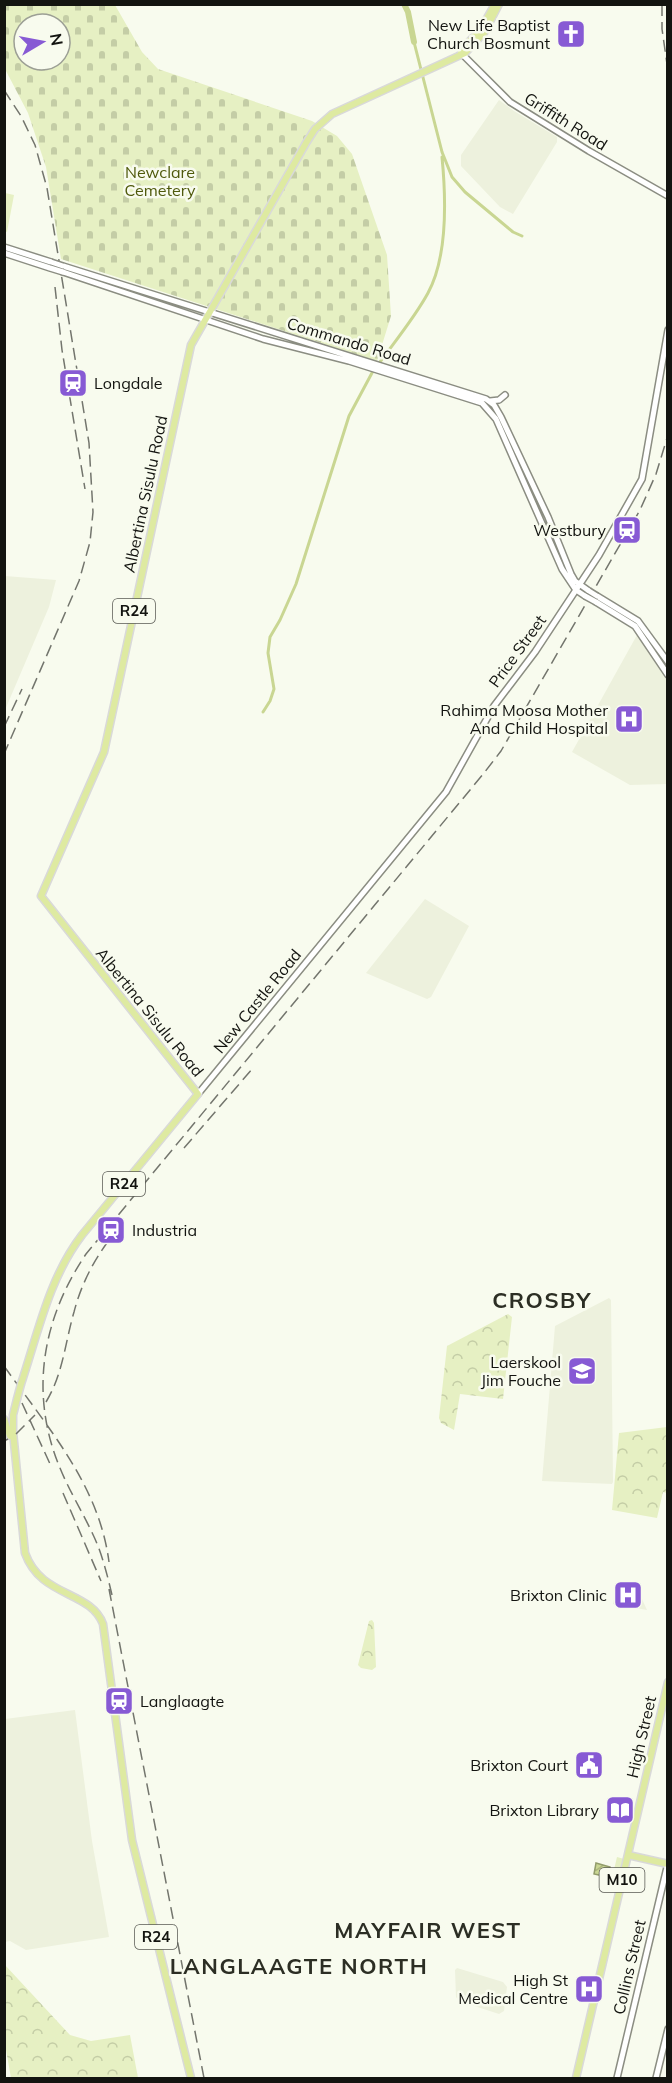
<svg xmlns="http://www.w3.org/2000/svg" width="672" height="2083" font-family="Mulish,sans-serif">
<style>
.built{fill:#edf1dd}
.forest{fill:url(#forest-crowns)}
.cemetery{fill:url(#cemetery-stones);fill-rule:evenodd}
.pitch{fill:#e6f0c3}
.water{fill:url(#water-waves);stroke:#929c6b;stroke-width:1.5}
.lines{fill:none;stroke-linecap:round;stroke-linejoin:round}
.canal{stroke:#c9d692;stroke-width:3}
.river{stroke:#c9d692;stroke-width:6}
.secondary-casing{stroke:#8b8d82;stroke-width:8}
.primary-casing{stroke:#d9d9d9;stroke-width:9}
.secondary{stroke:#fff;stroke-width:5}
.primary{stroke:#deeaa1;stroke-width:6}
.rail{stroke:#73756d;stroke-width:1.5;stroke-dasharray:12 6;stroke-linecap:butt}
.secondary-bridge-casing{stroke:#8b8d82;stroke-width:8;stroke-linecap:butt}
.primary-bridge-casing{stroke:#d9d9d9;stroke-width:9;stroke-linecap:butt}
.secondary-bridge{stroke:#fff;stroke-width:5}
.primary-bridge{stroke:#deeaa1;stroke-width:6}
.labels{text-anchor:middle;stroke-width:5;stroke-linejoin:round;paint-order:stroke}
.shield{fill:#f8fbee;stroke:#585953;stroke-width:1.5}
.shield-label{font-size:15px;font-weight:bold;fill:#131410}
.poi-label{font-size:16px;fill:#131410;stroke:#f8fbee;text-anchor:end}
.street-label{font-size:16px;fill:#131410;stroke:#f8fbee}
.park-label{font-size:16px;fill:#4f590b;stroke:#f8fbee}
.district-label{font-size:22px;font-weight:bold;letter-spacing:1.5px;fill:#2c2e24;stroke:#f8fbee}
</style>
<defs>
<pattern id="forest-crowns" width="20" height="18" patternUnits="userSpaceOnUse" patternTransform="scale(1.5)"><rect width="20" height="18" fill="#e6f0c3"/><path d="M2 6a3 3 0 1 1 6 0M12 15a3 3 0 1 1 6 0" fill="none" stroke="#c4cda6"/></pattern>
<pattern id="cemetery-stones" width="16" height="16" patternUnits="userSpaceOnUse" patternTransform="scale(1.5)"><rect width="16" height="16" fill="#e6f0c3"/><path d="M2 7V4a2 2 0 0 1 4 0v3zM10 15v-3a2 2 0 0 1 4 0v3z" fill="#c4cda6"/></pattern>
<pattern id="water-waves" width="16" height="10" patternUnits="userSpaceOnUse" patternTransform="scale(1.5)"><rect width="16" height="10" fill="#c9d692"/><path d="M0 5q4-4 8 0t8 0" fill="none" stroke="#acb77d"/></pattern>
</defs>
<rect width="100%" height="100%" fill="#f8fbee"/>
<path class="built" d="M499,100L514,111L557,137V142L513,214L500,207L461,166V155Z
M5,576L56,580L49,607L5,710Z
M637,635L667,681V784L630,785L572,752Z
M425,899L469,926L431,997L427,999L366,973Z
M609,1298L611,1300L613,1482L612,1484L542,1481L555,1326Z
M618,1581L636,1586L647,1610L613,1604Z
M75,1710L92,1841L109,1937L26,1950L10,1941L5,1942V1719Z
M457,1968L503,1982L507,1987L504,2011L499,2014L459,2001L456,1997L455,1970Z"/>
<path class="forest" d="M508,1314L512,1317L503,1399L460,1394L454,1430L441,1423L439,1418L447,1346Z
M667,1427V1493L663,1492L657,1518L612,1510L619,1433Z
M372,1620L374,1623L376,1667L372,1670L361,1668L358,1665L369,1621Z
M5,1965L70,2035L91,2041L130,2035L138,2078H11L5,2044Z"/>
<path class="cemetery" d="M4,5H115L142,52L158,69L312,121L337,136L352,154L387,255L391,316L377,361L61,259L46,167L28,113L5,69ZM24,24H60V60H24Z"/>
<path class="pitch" d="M5,193L14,195L7,232L5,231Z
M617,1857L624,1859L617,1891H609Z"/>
<path class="water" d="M596,1863L610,1867L608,1877L594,1874Z"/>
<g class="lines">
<path class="canal" d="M414,42L442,152L452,177L465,192L513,232L522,236
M380,362C396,340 415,317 428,293C448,256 446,198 442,157
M263,712L270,701L274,689L268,653L270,637L280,620L296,584L349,416L373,371"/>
<path class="river" d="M404,4L408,12L414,42"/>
<g class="secondary-casing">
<path id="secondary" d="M461,53L510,102L589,151L668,196
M4,247L51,262
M4,253L50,268
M63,266L486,399L494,405L501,417L548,517L571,574L575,581L589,591
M63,272L263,339L349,361L482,403L496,419L562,569L576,590L585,596
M490,401L499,400L505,395
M597,596L638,621L668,662
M596,602L635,626L668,675
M198,1094L446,792L494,706L535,652L599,555L642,479L668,330
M617,2078L668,1863
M656,2078L668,2029"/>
</g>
<g class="primary-casing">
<path id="primary" d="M461,53L462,49L481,29L495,4
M21,1384C38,1333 49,1278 82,1235L198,1094L41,896L104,752L191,345L306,143L315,129L332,114L465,53L484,33L499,4
M17,1399L13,1415V1432L25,1553C41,1598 90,1590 103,1624L132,1840L191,2078
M4,1419L10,1436
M628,1855L668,1864
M576,2078L668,1682"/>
</g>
<use href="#secondary" class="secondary"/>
<use href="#primary" class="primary"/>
<path class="rail" d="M662,4V29L668,71
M4,90L21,116L35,145L47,188L89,443L93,512L90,542L79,581L4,754
M55,287L62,350L85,489
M4,727L22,689
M184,1148L253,1068
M4,1366C48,1428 99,1485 109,1562
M46,1402C63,1374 65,1343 74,1312C82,1281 97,1254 117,1230
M22,1403L51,1466
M16,1434L35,1415
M4,1441L8,1439
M63,1493L101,1581
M109,1589L204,2078
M112,1595C108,1578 104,1562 98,1546C87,1519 71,1495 60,1468C29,1394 42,1319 86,1254L484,773L501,751L640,510L656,474L668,435"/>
<g class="secondary-bridge-casing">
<path id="secondary-bridge" d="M51,262L63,266
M50,268L63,272
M589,591L597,596
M585,596L596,602"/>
</g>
<g class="primary-bridge-casing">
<path id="primary-bridge" d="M17,1399L21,1384"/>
</g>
<use href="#secondary-bridge" class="secondary-bridge"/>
<use href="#primary-bridge" class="primary-bridge"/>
</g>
<defs>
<g id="church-square" transform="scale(1.5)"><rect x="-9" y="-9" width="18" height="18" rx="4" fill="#875ad4" stroke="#f8fbee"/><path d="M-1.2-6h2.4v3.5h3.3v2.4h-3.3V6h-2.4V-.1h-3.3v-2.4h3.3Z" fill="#fff"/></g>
<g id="station-square" transform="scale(1.5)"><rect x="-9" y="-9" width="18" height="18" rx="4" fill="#875ad4" stroke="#f8fbee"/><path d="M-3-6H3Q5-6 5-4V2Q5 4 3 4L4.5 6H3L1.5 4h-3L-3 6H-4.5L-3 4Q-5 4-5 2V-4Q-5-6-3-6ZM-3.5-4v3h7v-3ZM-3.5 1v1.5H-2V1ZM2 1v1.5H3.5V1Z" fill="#fff"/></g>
<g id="hospital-square" transform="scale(1.5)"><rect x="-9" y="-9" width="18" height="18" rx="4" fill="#875ad4" stroke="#f8fbee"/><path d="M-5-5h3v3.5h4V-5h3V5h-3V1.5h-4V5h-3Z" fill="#fff"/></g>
<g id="school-square" transform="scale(1.5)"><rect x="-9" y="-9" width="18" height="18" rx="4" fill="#875ad4" stroke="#f8fbee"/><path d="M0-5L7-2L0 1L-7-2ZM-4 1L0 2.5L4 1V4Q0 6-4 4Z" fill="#fff"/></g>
<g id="civic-square" transform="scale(1.5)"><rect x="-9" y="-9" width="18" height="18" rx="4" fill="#875ad4" stroke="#f8fbee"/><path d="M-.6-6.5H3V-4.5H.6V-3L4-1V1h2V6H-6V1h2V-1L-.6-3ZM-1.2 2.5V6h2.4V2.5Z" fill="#fff"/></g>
<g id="library-square" transform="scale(1.5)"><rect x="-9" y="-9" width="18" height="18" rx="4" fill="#875ad4" stroke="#f8fbee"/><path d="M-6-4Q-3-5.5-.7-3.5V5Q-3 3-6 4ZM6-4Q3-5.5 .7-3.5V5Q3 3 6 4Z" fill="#fff"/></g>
</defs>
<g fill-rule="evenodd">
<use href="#church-square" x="571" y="34"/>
<use href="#station-square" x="73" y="383"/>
<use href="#station-square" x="627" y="530"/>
<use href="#hospital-square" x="629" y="719"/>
<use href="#station-square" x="111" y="1230"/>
<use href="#school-square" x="582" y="1371"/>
<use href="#hospital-square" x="628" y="1595"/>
<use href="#station-square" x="119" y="1701"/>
<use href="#civic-square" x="589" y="1765"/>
<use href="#library-square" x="620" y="1810"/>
<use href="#hospital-square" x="589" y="1989"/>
</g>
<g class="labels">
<g class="shield">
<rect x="113" y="599" width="42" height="24" rx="4.5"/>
<rect x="103" y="1172" width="42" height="24" rx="4.5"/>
<rect x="599.5" y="1868" width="45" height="24" rx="4.5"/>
<rect x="135" y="1925" width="42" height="24" rx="4.5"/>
</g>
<g class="shield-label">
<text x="134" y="616">R24</text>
<text x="124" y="1189">R24</text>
<text x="622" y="1885">M10</text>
<text x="156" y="1942">R24</text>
</g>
<g class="poi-label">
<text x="550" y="31">New Life Baptist<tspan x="550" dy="18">Church Bosmunt</tspan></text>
<text x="94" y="389" text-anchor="start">Longdale</text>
<text x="606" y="536">Westbury</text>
<text x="608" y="716">Rahima Moosa Mother<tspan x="608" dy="18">And Child Hospital</tspan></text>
<text x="132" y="1236" text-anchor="start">Industria</text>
<text x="561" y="1368">Laerskool<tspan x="561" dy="18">Jim Fouche</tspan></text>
<text x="607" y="1601">Brixton Clinic</text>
<text x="140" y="1707" text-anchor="start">Langlaagte</text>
<text x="568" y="1771">Brixton Court</text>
<text x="599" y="1816">Brixton Library</text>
<text x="568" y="1986">High St<tspan x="568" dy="18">Medical Centre</tspan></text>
</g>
<g class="street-label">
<text transform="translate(566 121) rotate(32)" y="6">Griffith Road</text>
<text transform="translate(349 341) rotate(17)" y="6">Commando Road</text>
<text transform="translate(145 494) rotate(-78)" y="6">Albertina Sisulu Road</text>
<text transform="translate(517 651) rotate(-54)" y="6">Price Street</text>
<text transform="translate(257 1001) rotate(-51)" y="6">New Castle Road</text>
<text transform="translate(150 1012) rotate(51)" y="6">Albertina Sisulu Road</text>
<text transform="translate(641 1737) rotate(-77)" y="6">High Street</text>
<text transform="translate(629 1967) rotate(-77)" y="6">Collins Street</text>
</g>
<g class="park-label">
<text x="160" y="178">Newclare<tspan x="160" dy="18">Cemetery</tspan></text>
</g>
<g class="district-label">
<text x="542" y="1308">CROSBY</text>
<text x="428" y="1938">MAYFAIR WEST</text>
<text x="299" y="1974">LANGLAAGTE NORTH</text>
</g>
</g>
<rect width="672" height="2083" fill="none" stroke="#131410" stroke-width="12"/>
<g transform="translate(42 42) rotate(80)"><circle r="28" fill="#f8fbee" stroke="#9c9f95" stroke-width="1.5"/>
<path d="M0-4.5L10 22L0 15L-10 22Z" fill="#875ad4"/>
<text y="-9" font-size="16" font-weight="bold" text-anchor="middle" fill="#131410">N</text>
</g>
</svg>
